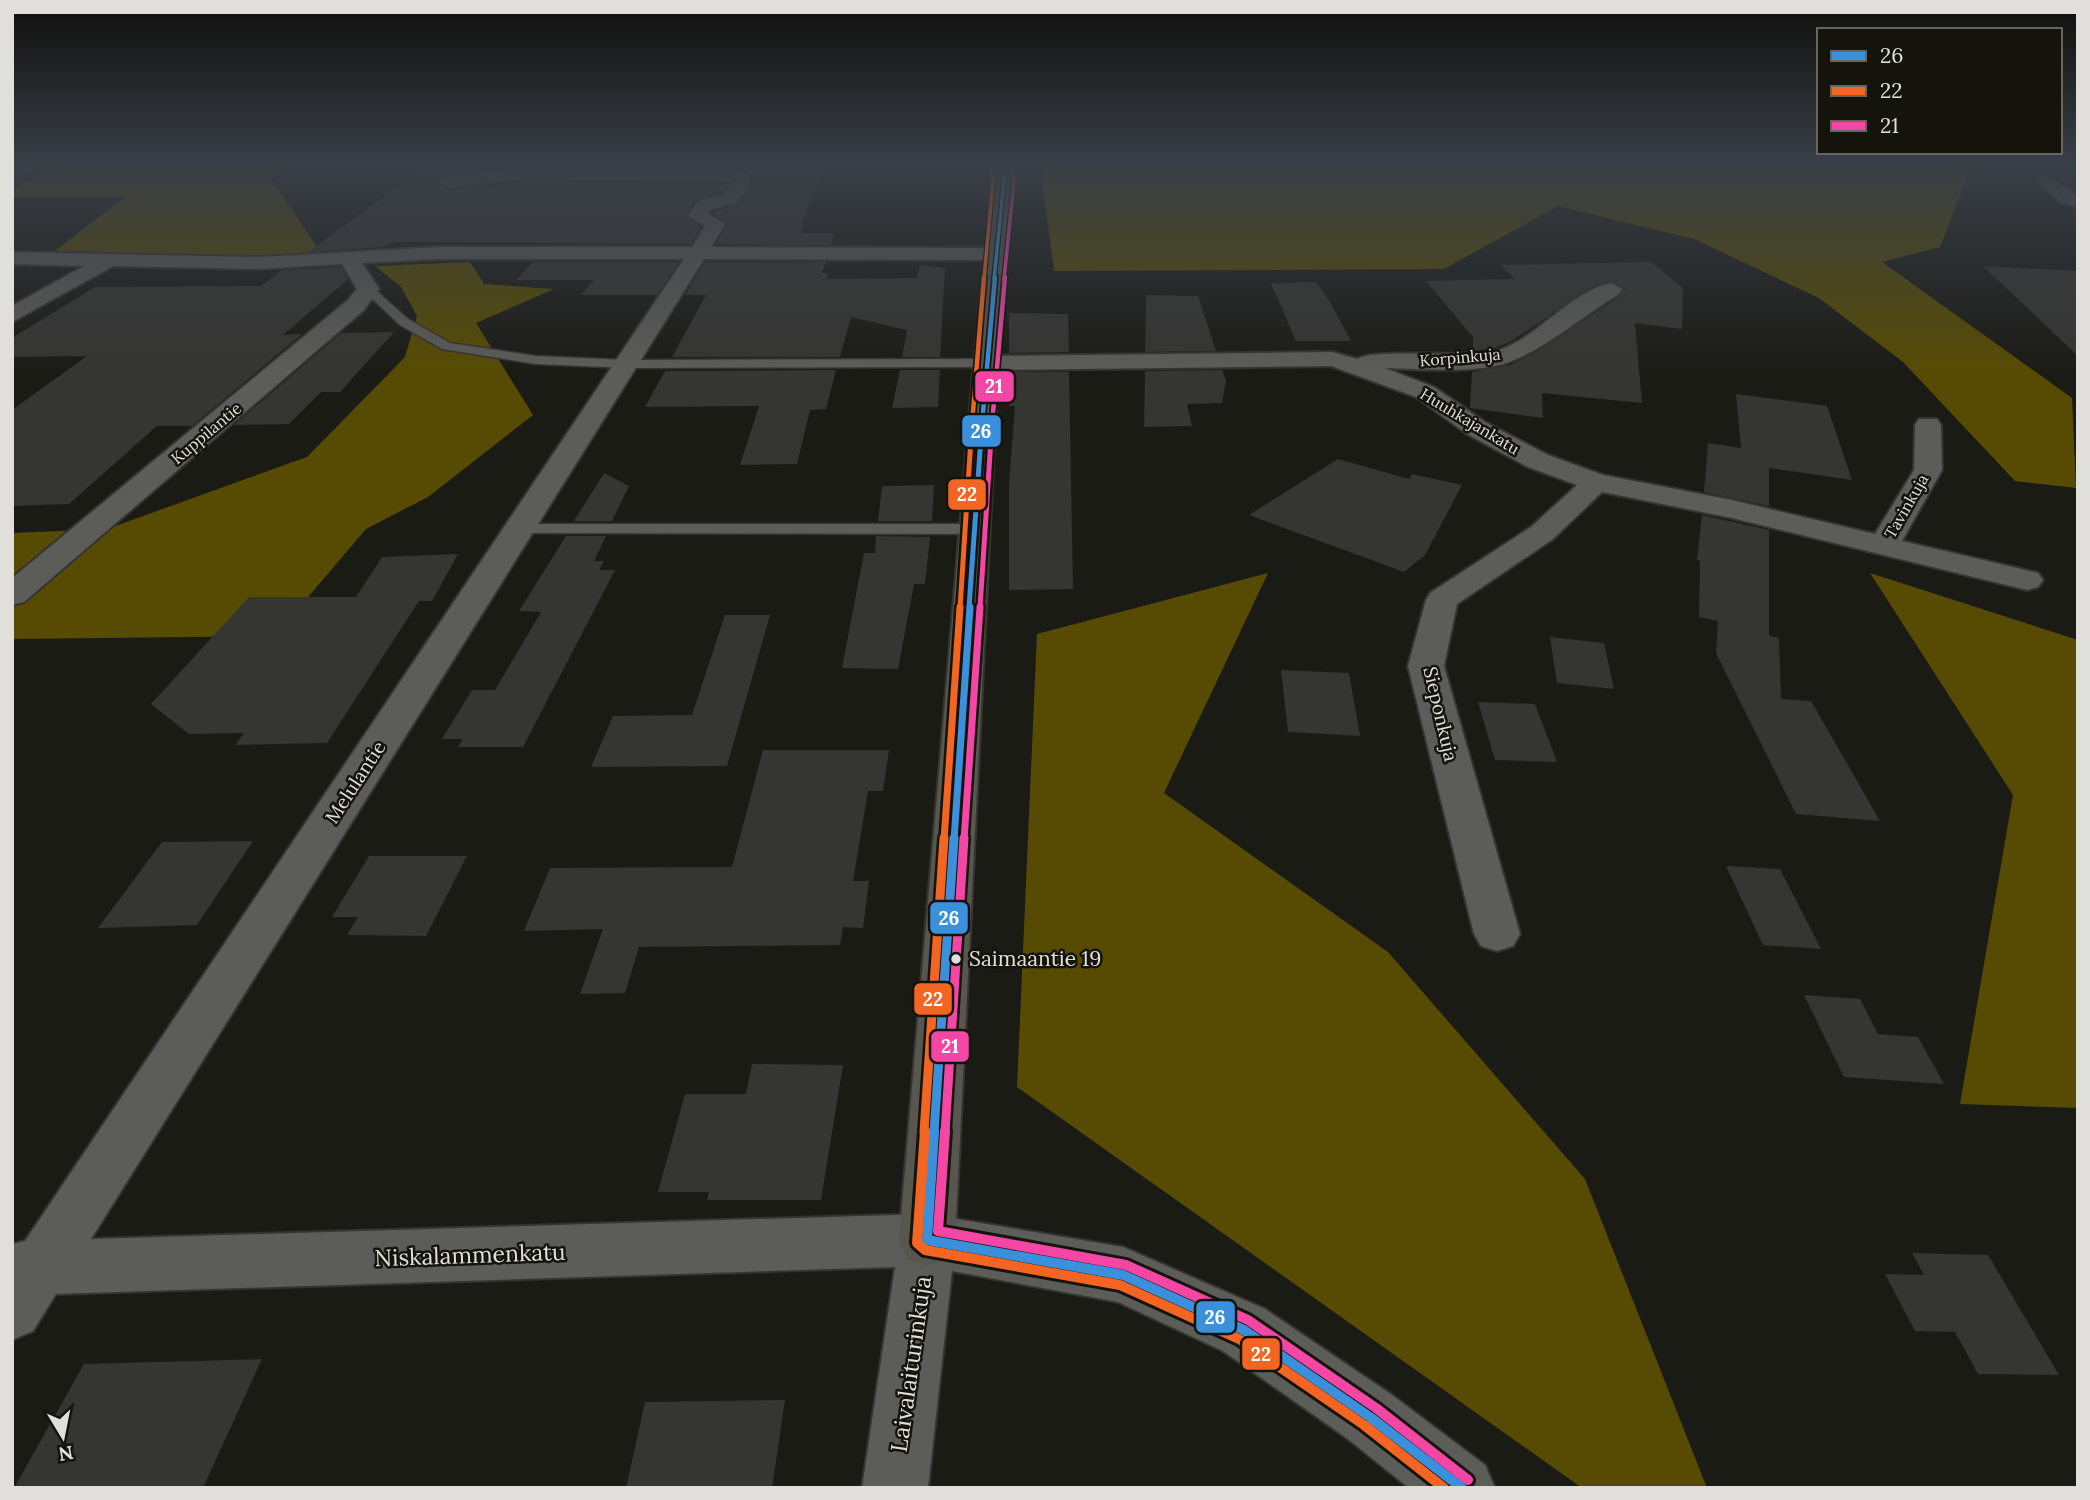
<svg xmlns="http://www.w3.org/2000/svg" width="2090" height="1500" font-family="Lora,serif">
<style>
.forest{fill:#574b03}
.building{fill:#353531}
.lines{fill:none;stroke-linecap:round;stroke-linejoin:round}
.lane-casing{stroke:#353431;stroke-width:3}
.street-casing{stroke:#353431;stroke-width:4}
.secondary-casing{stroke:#353431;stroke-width:4}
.lane{fill:#5c5c58;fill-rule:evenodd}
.street{fill:#5c5c58;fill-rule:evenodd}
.secondary{fill:#575750;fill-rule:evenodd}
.bus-1-far5-casing{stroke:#14130c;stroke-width:6}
.bus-1-far4-casing{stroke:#14130c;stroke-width:8}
.bus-1-far3-casing{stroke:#14130c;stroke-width:10}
.bus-1-far2-casing{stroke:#14130c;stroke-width:12}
.bus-1-far1-casing{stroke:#14130c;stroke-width:14}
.bus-1-casing{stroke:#14130c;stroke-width:16}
.bus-2-far5-casing{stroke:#14130c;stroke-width:6}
.bus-2-far4-casing{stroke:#14130c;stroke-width:8}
.bus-2-far3-casing{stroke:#14130c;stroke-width:10}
.bus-2-far2-casing{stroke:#14130c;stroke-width:12}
.bus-2-far1-casing{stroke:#14130c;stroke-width:14}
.bus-2-casing{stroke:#14130c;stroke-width:16}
.bus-3-far5-casing{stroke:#14130c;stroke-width:6}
.bus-3-far4-casing{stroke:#14130c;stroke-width:8}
.bus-3-far3-casing{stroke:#14130c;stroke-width:10}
.bus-3-far2-casing{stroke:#14130c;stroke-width:12}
.bus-3-far1-casing{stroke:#14130c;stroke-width:14}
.bus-3-casing{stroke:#14130c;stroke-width:16}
.bus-1-far5{stroke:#3a90db;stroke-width:3.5}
.bus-1-far4{stroke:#3a90db;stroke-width:4.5}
.bus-1-far3{stroke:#3a90db;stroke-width:5}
.bus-1-far2{stroke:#3a90db;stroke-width:7}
.bus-1-far1{stroke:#3a90db;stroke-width:9}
.bus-1{stroke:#3a90db;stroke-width:10}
.bus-2-far5{stroke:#f26522;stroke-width:3.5}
.bus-2-far4{stroke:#f26522;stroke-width:4.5}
.bus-2-far3{stroke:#f26522;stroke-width:5}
.bus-2-far2{stroke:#f26522;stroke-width:7}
.bus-2-far1{stroke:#f26522;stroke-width:9}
.bus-2{stroke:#f26522;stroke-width:10}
.bus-3-far5{stroke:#f346a5;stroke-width:3.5}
.bus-3-far4{stroke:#f346a5;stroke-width:4.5}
.bus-3-far3{stroke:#f346a5;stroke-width:5}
.bus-3-far2{stroke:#f346a5;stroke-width:7}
.bus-3-far1{stroke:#f346a5;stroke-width:9}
.bus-3{stroke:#f346a5;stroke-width:10}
.bus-dot{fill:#e0dfdb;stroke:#14130c;stroke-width:2.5}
.labels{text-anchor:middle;stroke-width:5;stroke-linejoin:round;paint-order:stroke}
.far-street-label{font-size:16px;fill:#e0dfdb;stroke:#14130c}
.street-label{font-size:19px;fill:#e0dfdb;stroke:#14130c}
.near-bus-label{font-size:21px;fill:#e0dfdb;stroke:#14130c;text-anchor:start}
.near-street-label{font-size:23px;fill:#e0dfdb;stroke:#14130c}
.line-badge{stroke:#14130c;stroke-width:2.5}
.badge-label{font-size:19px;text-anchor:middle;font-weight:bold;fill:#fff}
</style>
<rect width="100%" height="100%" fill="#1b1b16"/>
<path class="forest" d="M55,162H296L270,177L323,256L177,258L52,253L125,197H12V189L59,166Z
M1040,162H1973L1940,247L1882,262L2072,398L2076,488L2015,481L1903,362L1819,298L1694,239L1558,206L1444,269L1054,271Z
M470,262L484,284L554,289L476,323L533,415L428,497L366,529L275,636L12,639V533L107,529L307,457L405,357L417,316L401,287L375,266Z
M1268,573L1164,793L1388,952L1585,1179L1707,1488H1582L1017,1087L1037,634Z
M1870,573L2078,640V1108L1960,1104L2013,795Z"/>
<path class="building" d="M431,162H826L801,224H804L801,233H834L831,245L716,244L728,223L712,213L740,203L753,180L749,172L726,166L528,165L448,174L437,183L448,190L528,181L728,184L723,192L696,200L686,215L701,227L691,244L392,242L385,247L308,252Z
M533,262H679L657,295H581L594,280H516Z
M705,262H826L822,273H828L826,279L917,278L920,265L945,268L940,357H902L907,330L851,317L840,357H672L706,295H685Z
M1651,262L1683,288L1682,329L1635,323L1642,403L1542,393L1543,418L1470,408L1472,372L1510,365L1539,350L1620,296L1625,288L1610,281L1594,286L1510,342L1495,348L1473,351V337L1426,281L1515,279L1500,265Z
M1983,266L2078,271V356Z
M341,267L348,279L283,335L302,334L192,426H157L69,504L12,506V410L87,356L12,357V338L95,287L261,286L282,270Z
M1316,282L1329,300L1351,341H1296L1271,283Z
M1146,295L1198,296L1216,351L1145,352Z
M1009,313L1068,314L1069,352L1009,353Z
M394,332L340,392H321L289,424L234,425L341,333Z
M836,370L826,409L810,410L797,464L740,465L759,406L645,407L665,371Z
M900,370H940L938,407L892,408Z
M1222,370L1226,381L1222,403L1187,404L1192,426L1144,427L1145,371Z
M1009,372H1069L1073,589L1009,590V484L1015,406H1009Z
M1736,394L1827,406L1852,480L1769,468V506L1704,492L1708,443L1741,448Z
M1338,459L1409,479L1412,474L1462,485L1425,555L1404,572L1249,515Z
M604,473L629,486L612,521H574Z
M934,485L932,521H878L882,486Z
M1702,515L1769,530V636L1779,638L1781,699L1811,701L1880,821L1796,814L1716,653L1718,621L1699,617L1700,561L1697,560Z
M566,536H606L594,561H604L599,570H615L523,747H458L463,739H442L472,690H495L541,612L519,611Z
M876,536L930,537L925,584H914L898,669L842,668L864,553H875Z
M458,554L432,601H419L327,743L235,745L244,733L189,734L151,704L249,597H356L382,557Z
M725,615H770L727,766L591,767L613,716L692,715Z
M1550,637L1604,643L1614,689L1557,683Z
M1281,670L1349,673L1360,736L1288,732Z
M1478,702L1535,704L1557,762L1495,760Z
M763,750H889L883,791H868L853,881H869L863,928L843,927L840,945L639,947L625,993L580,994L603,929L524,931L550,868L732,867Z
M253,841L197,925L98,928L162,842Z
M369,856H467L426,936L347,935L358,917H332Z
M1726,866L1780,869L1821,949L1763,945Z
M1804,995L1860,999L1878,1034L1918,1037L1944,1084L1844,1077Z
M752,1064L843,1065L821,1200H707L709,1192H658L685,1094H746Z
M1912,1253L1988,1255L2059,1375L1978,1374L1955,1332L1915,1331L1885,1274L1924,1275Z
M262,1359L203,1488H14L84,1364Z
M785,1400L772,1488H626L645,1402Z"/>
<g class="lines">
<g class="lane-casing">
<path id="lane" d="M364,287H372L408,319L450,343L536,356L626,360L986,359L993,363L986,367L626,368L536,364L442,349L400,325L364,291Z
M519,524H975L983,529L975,534L513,533L511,529Z"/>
</g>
<g class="street-casing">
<path id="street" d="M23,162H45L12,178V167Z
M528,168L725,169L748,175L751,179L738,202L711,209L708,214L725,224L711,247L995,248L1005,254L995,260L704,259L91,1239L927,1214L1123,1247L1265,1309L1392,1395L1485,1465L1495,1488H1409L1348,1439L1223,1351L1118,1302L952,1271L928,1488H862L895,1267L56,1294L33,1331L12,1340V1244L25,1241L684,259H438L362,263L379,289L364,310L24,602L12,605V578L348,300L357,289L342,264L259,269L113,266L12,322V306L84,266L12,264V252L259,257L438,247H692L705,226L688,216L698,201L725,194L732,181L528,178L448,187L439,182L448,177Z
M2047,176L2078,196V207L2062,203L2041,185L2038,181L2041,177Z
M1611,283L1622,289L1619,294C1582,316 1549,347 1509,362C1480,374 1417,369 1385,368L1434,387L1485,422L1548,455L1603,475L1732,500L1875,534L1914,470L1915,425L1919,419H1937L1941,425L1942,470L1902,541L2038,573L2043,580L2038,587L2027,590L1732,518L1602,492L1553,539L1457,604L1444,666L1520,934L1513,946L1497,951L1481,946L1474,934L1408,666L1426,600L1430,593L1531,527L1577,485L1528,467L1467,434L1416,397L1331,366L986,370L977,368L974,363L977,358L986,356L1332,352L1358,359C1367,348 1471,358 1496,351C1539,338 1567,293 1611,283Z"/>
</g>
<g class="secondary-casing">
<path id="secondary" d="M993,162H1009L1013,181L998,363L955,1240L947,1259L927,1266L907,1259L899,1240L974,363L995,181Z"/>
</g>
<use href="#lane" class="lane"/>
<use href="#street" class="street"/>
<use href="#secondary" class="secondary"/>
<g class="bus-1-far5-casing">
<path id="bus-1-far5" d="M994,279L1004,181L1001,162"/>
</g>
<g class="bus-1-far4-casing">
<path id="bus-1-far4" d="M982,424L995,277"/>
</g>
<g class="bus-1-far3-casing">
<path id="bus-1-far3" d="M969,608L982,423"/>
</g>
<g class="bus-1-far2-casing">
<path id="bus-1-far2" d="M954,840L970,607"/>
</g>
<g class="bus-1-far1-casing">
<path id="bus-1-far1" d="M934,1132L954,838"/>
</g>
<g class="bus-1-casing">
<path id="bus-1" d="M927,1240L934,1131
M927,1240L1123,1275L1244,1330L1370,1417L1462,1488"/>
</g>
<g class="bus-2-far5-casing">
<path id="bus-2-far5" d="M984,279L993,181L991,164"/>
</g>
<g class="bus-2-far4-casing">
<path id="bus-2-far4" d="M972,424L984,277"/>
</g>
<g class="bus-2-far3-casing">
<path id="bus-2-far3" d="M960,608L972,423"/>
</g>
<g class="bus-2-far2-casing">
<path id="bus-2-far2" d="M944,840L960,607"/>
</g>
<g class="bus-2-far1-casing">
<path id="bus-2-far1" d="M924,1132L944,838"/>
</g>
<g class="bus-2-casing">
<path id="bus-2" d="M925,1131L917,1243L925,1250L1120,1285L1239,1339L1364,1425L1444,1488"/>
</g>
<g class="bus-3-far5-casing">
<path id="bus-3-far5" d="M1004,279L1014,182L1012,162"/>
</g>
<g class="bus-3-far4-casing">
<path id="bus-3-far4" d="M992,424L1005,277"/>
</g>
<g class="bus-3-far3-casing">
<path id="bus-3-far3" d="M980,608L992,423"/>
</g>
<g class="bus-3-far2-casing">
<path id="bus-3-far2" d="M964,840L980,607"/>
</g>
<g class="bus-3-far1-casing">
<path id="bus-3-far1" d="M945,1132L964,838"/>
</g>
<g class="bus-3-casing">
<path id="bus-3" d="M945,1131L938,1231L1126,1265L1248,1320L1376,1408L1468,1480"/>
</g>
<use href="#bus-1-far5" class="bus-1-far5"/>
<use href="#bus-1-far4" class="bus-1-far4"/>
<use href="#bus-1-far3" class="bus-1-far3"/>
<use href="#bus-1-far2" class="bus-1-far2"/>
<use href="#bus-1-far1" class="bus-1-far1"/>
<use href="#bus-1" class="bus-1"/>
<use href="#bus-2-far5" class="bus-2-far5"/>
<use href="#bus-2-far4" class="bus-2-far4"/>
<use href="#bus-2-far3" class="bus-2-far3"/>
<use href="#bus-2-far2" class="bus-2-far2"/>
<use href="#bus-2-far1" class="bus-2-far1"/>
<use href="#bus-2" class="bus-2"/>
<use href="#bus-3-far5" class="bus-3-far5"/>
<use href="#bus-3-far4" class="bus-3-far4"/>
<use href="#bus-3-far3" class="bus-3-far3"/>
<use href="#bus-3-far2" class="bus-3-far2"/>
<use href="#bus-3-far1" class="bus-3-far1"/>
<use href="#bus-3" class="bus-3"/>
</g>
<linearGradient id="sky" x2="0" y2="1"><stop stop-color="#0f0f0c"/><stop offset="0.44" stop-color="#393f47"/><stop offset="1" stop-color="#393f47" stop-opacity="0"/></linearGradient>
<rect width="2090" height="372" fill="url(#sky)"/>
<circle class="bus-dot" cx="956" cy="959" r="6"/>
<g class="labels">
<g class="far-street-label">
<text transform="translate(1460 357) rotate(-5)" y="6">Korpinkuja</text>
<text transform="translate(1470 421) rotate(31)" y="6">Huuhkajankatu</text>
<text transform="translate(206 433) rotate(-40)" y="6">Kuppilantie</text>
<text transform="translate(1906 506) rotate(-60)" y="6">Tavinkuja</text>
</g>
<g class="street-label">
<text transform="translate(1441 714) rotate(77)" y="7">Sieponkuja</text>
<text transform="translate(355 782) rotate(-57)" y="7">Melulantie</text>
</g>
<g class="near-bus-label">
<text x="969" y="966">Saimaantie 19</text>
</g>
<g class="near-street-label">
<text transform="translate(470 1255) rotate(-2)" y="8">Niskalammenkatu</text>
<text transform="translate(911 1364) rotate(-82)" y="8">Laivalaiturinkuja</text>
</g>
</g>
<g class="line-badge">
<rect x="974" y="370" width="41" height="33" rx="7" fill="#f346a5"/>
<rect x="961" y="414" width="41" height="34" rx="7" fill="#3a90db"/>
<rect x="947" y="478" width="40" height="33" rx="7" fill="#f26522"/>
<rect x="929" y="901" width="40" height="34" rx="7" fill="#3a90db"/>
<rect x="913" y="982" width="40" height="34" rx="7" fill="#f26522"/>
<rect x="930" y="1030" width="40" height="33" rx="7" fill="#f346a5"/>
<rect x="1195" y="1300" width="41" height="34" rx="7" fill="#3a90db"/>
<rect x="1241" y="1337" width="40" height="34" rx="7" fill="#f26522"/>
</g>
<g class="badge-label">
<text x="994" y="393">21</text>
<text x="981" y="438">26</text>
<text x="967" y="501">22</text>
<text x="949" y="925">26</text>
<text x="933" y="1006">22</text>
<text x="950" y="1053">21</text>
<text x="1215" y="1324">26</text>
<text x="1261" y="1361">22</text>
</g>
<rect width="2090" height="1500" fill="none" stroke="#e0dfdb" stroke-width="28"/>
<rect x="1817" y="28" width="245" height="126" fill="#14130c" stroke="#66655f" stroke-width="2"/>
<rect x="1831" y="51" width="35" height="10" fill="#3a90db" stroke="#66655f" stroke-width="2"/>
<text x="1880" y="63" font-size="21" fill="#e0dfdb">26</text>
<rect x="1831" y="86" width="35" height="10" fill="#f26522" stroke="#66655f" stroke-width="2"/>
<text x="1880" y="98" font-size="21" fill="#e0dfdb">22</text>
<rect x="1831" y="121" width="35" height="10" fill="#f346a5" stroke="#66655f" stroke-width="2"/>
<text x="1880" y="133" font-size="21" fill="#e0dfdb">21</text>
<g transform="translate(63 1437) rotate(170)" stroke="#14130c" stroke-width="5" paint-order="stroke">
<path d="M0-5L12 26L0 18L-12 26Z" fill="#e0dfdb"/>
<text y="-10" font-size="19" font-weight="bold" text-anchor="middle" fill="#e0dfdb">N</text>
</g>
</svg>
